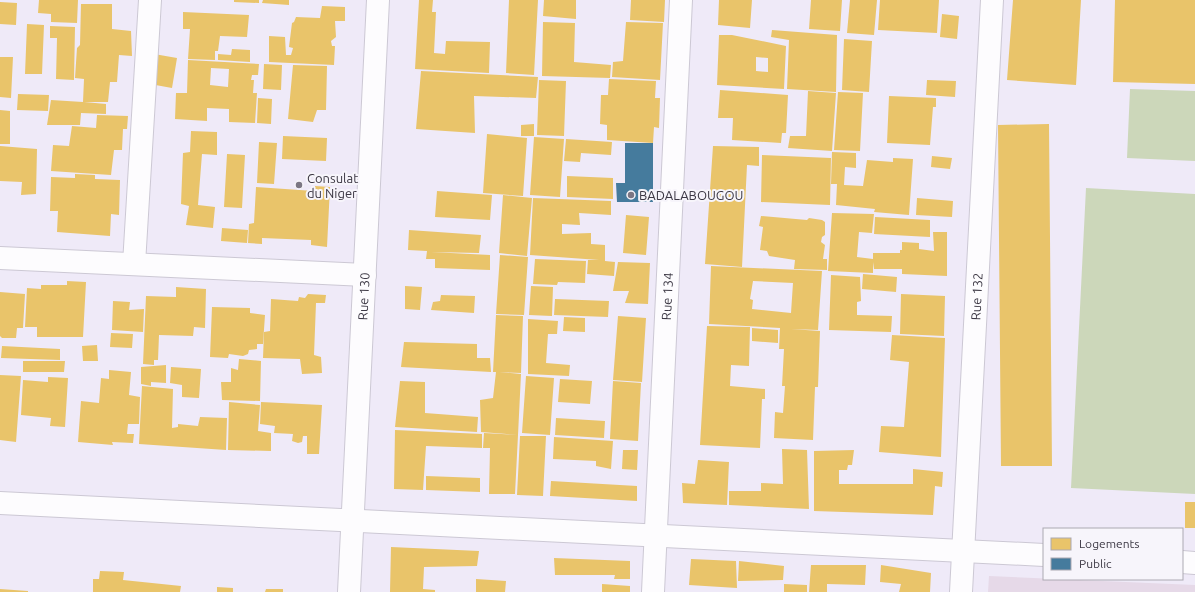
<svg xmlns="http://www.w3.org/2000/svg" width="1195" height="592" font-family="Ubuntu,sans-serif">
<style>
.commercial{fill:#e6d9e8}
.green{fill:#ccd7ba}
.homes{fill:#e9c46a;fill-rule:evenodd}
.public{fill:#457b9d}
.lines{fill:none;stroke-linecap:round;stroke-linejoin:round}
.street-casing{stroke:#ccc8d4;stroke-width:24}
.street{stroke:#fdfcfe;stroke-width:22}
.poi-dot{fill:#7b7683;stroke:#f7f5fb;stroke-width:1.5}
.labels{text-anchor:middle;stroke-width:4;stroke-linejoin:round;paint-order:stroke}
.poi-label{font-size:13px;fill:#3c3844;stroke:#f7f5fb;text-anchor:start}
.street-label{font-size:13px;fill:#3c3844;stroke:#f7f5fb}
</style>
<rect width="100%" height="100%" fill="#efeaf8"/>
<path class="commercial" d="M989,576L1195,585V592H988Z"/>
<path class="green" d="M1130,89L1195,91V161L1127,158Z
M1086,188L1195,194V494L1071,488Z"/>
<path class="homes" d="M39,0H78L77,23L51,22V14L38,13Z
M234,0H259V3L234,2Z
M263,0H289V5L262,3Z
M419,0H433L432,12H436L434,53L445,54L446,41L490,42L489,73L415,69Z
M509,0H538L534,75L506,73Z
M544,0H576V19L543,16Z
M631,0H665L664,22L630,20Z
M719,0H752L750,28L718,25Z
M811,0H842L840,31L809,29Z
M850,0H877L874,35L847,33Z
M880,0H939L937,33L878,30Z
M1013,0H1081L1076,85L1007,80Z
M1115,0H1195V84L1113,82Z
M0,2L17,3L16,25L0,24Z
M81,4H112V29L131,31L132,56L119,55L117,82H110L108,102H84L106,104V114L81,113L80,125H47L51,100L83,102L84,79L75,78L77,48L80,45Z
M322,6L345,7V21H335L336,37L331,41L332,46H335L334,65L269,62V36L285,37L286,55H291L293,48L289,47L292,23L294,22L296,17L320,18Z
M183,12L249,15L247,37L220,36L218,51H215V60L188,59L190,29H183Z
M942,14L959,16L957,39L940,37Z
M543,22L575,23L574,62L611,65L610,78L542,76Z
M626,22L663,23L660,80L612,77L613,62L623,61Z
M27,24L44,25L42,74H25Z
M50,26L75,27L74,80L56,79L57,38H50Z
M772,30L837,35L836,92L787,89L789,40L771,37Z
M719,35H732L786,46L784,89L717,85ZM756,57L768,58V72L756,71Z
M844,39L872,41L869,92L842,90Z
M232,49L250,50V62L218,60V54L231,55Z
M154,54L177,58L172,88L150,84Z
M0,57H13L11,98L0,97Z
M188,60L259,64L258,75H252L251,80H254L253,93H257L255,123L229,122V109L207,108V121L175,119L176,93H187ZM211,68L229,69L228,87L210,85Z
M264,64L282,65L281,90L263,89Z
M293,65L327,66L326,110H317L313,122L288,119Z
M421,71L538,77L536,98L474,96L475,133L416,129Z
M609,79L656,81L655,98H660L659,128L654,127L653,143L607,140V125L600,124L601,95H608Z
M539,80L566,81L564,136L537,135Z
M927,80L956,81L955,97L926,95Z
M720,90L788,95L786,133H782L781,143L732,140L733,118H718Z
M808,91L836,93L832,151L788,148L790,136H806Z
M838,92L863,93L860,151L834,150Z
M18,94L49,95L48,111L17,110Z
M889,96L936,98V107H933L930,145L887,143Z
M258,98L272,99L271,124L257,123Z
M0,110L10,111V144H0Z
M97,115L128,116L127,129H123L122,150H114L111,175L51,171L53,145L69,146L72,126L96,128Z
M534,124V136H521V125Z
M1049,124L1052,466H1001L998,125Z
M191,131L217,132V155L202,154L198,205L215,207L213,228L186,225L189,206L181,204L183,153L190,152Z
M487,134L527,138L523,196L483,193Z
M283,136L327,138L326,161L282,159Z
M534,137L564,139L560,197L530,195Z
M566,139L612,142L611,155L581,153L580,162L564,161Z
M259,142L277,143L274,184L257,183Z
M0,146L37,149L36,194L21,195L22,182L0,181Z
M713,146L759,147V166L747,165L742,267L705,264Z
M832,152L856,153V168L845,167L844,185L863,186L867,160L893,162V158L913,159L909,215L874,212L875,209L836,205L837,184H831Z
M227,154L245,155L242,208L224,207Z
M762,155L831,158L830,205L761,202Z
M932,156L952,158L950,169L931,167Z
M75,174L95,175V179L120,180L119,215L111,214L110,236L57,232L58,211H50L51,177L75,178Z
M567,176L613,178V199L567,197Z
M315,186L330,187L327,247L311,245V240L262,238V244L248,243L249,224L254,223L256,187L314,191Z
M437,191L492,195L490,220L435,217Z
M503,195L532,198L527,256L499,253Z
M533,198L611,201V215L579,213L580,225L562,224V234L591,233V244L605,245V261L615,262L614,276L587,274L588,260H599L530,255Z
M917,198L953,201L952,217L916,215Z
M832,213L874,214L872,233L859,232L857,257L873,259V253H900V250H902V242L919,243V249L934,251L933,232H947V276L902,274V269H874L873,262V273L828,271Z
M626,215L649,217L646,255L623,253Z
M761,216L807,220L809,218L822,220L825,222V235L822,237L821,242L825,245L823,259H827V270L794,269L795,260L769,256L767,251L760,250L763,227L759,226Z
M875,217L930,220V237L874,234Z
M222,228L248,230L247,243L221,241Z
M409,230L481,235L479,253L431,252L490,255V270L435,268V259H426L427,251L408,250Z
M500,255L528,257L524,315L496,314Z
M535,259L586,261L585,283L558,282L557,285L533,284Z
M618,262L650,263L648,304L625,303L629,291H613Z
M711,266L822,271L818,330L791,329L820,331L818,387H815L813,440L774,438L775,412L783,413L785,386H782L784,349H779L780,328L709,324ZM753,281L793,283L791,313L752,309L753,300L750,299Z
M863,274L897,277L896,292L862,289Z
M831,275L860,277L861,301L857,302V315L892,316L891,332L829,330Z
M67,281L86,282L83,337H37V327H25L27,288L41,289V285H67Z
M405,286L422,287L420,310L405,309Z
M531,286L553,287L552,316L529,315Z
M176,287L206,289L205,328L194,327L193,336L159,335L158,360H154V365L143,364L146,296L176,297Z
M0,292L25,294L23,328H17L16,338H2L0,336Z
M308,294L326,295L325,303H316L314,355L321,357L322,373L302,374L300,359L263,358L264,332L270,331L271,299L298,301L299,297L305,298Z
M901,294L945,296L944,336L900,334Z
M441,295L475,296L474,313L431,310L433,302L440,301Z
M555,299L609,301L608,317L554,315Z
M113,301L130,302L129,310L144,309L143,332L112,330Z
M212,307L250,308V313L265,315L263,344H257V349L249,350L248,354L243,356L229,354L228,358L210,357Z
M496,315L523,316L521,373L499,372L521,374L518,435L481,432L480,400L493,398L496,372H493Z
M618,316L646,318L642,382L613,380Z
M564,317L585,318V332L563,331Z
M528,319L558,321L557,334H548L546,363L570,365L569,376L528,374Z
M707,326L750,327L749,366L731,365L730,386L765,389V399H762L760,448L700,445Z
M752,328L778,330V343L752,341Z
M111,333L133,334L132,348L110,347Z
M892,335L945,338L941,457L879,452L881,426L904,427L909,362L890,360Z
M404,342L477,344V358H490L491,372L401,367Z
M97,345L98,361H83L82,346Z
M2,346L60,349V360L1,358Z
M239,359L261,361L260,401L222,400L221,382H231V368L238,370Z
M23,361H65L64,372H23Z
M166,365V383L151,382V386L141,384V367Z
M171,367L201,369L199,398L182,397V385L170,383Z
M109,370L131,372L129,395L140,397L139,424H128L127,434H134L133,443L112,442L113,445L78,442L81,401L99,403L101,378L109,379Z
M0,375L21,376L16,442L0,440Z
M526,376L554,378L550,435L522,433Z
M48,377L68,378L65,427L50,426L51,418L21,415L23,380L48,382Z
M560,379L592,381L590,404L558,402Z
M400,381L425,382V413L478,417L477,432L395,427Z
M613,381L641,383L638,441L610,439Z
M142,386L173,389L172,428L178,427V424L198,426L200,417L227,418L226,450L139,444Z
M229,402L260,405L258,431L271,433V451L228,450Z
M261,402L322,405L319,454H307V436H303L302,442L298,443L292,441L293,434L274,433L275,426L260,424Z
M556,418L605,421L604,438L555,435Z
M395,430L482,434V448L426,446L423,490L394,489Z
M484,433L518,435L515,494H489L490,448H483Z
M520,436H546L543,496L517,495Z
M554,437L613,441L611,469L596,466V461L553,459Z
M782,449L807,450L809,509L729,505V491H761V483L783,484Z
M623,450H638L637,470L622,469Z
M854,450L852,465H848L847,470H839V484H913V469L943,472L942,487L935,486L933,515L814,511V451Z
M698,460L729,462L727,505L683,503L682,483L695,484Z
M426,476L480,478V492L426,490Z
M551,481L637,486V501L550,496Z
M1185,502H1195V528H1185Z
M391,547L479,551L477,566L424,567L423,589L435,590V592H390Z
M554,558L630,561V579H614L615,575H555Z
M691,559L736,561L737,588L689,585Z
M739,561L784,566L783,580L738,581Z
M811,565H866L865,585L827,584V592H809Z
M881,565L931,573L930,592H899L901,584L880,582Z
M100,571L124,572L123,580L181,586L180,592H93V579H99Z
M476,579L506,581L505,592H476Z
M602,584L630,586V592H602Z
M784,584L807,585V592H784Z
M217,587L233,588V592H217Z
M0,589L28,591V592H0Z
M266,589H283V592H265Z"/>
<path class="public" d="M625,143H653V202H617L616,183H625Z"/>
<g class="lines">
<g class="street-casing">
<g id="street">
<path d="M0,258L365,275"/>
<path d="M134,264L150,0"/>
<path d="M0,503L1044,555"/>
<path d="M1182,562L1195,563"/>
<path id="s1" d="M349,592L378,0"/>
<path id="s2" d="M653,592L681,0"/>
<path id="s3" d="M961,592L992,0"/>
</g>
</g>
<use href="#street" class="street"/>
</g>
<g class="poi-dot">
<circle cx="299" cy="185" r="4"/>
<circle cx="631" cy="195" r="4"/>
</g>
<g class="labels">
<g class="poi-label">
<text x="307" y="183">Consulat<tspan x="307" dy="15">du Niger</tspan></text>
<text x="639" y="200">BADALABOUGOU</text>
</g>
<g class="street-label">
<text dy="5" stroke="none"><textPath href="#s1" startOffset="296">Rue 130</textPath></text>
<text dy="5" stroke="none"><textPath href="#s2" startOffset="296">Rue 134</textPath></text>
<text dy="5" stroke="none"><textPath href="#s3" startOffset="296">Rue 132</textPath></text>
</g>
</g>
<rect x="1043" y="528" width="140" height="52" fill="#f7f5fb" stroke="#aca9b2"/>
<rect x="1051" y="538" width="20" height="12" fill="#e9c46a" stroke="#aca9b2"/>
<text x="1079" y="548" font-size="12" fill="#3c3844">Logements</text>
<rect x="1051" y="558" width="20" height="12" fill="#457b9d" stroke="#aca9b2"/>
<text x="1079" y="568" font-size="12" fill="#3c3844">Public</text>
</svg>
